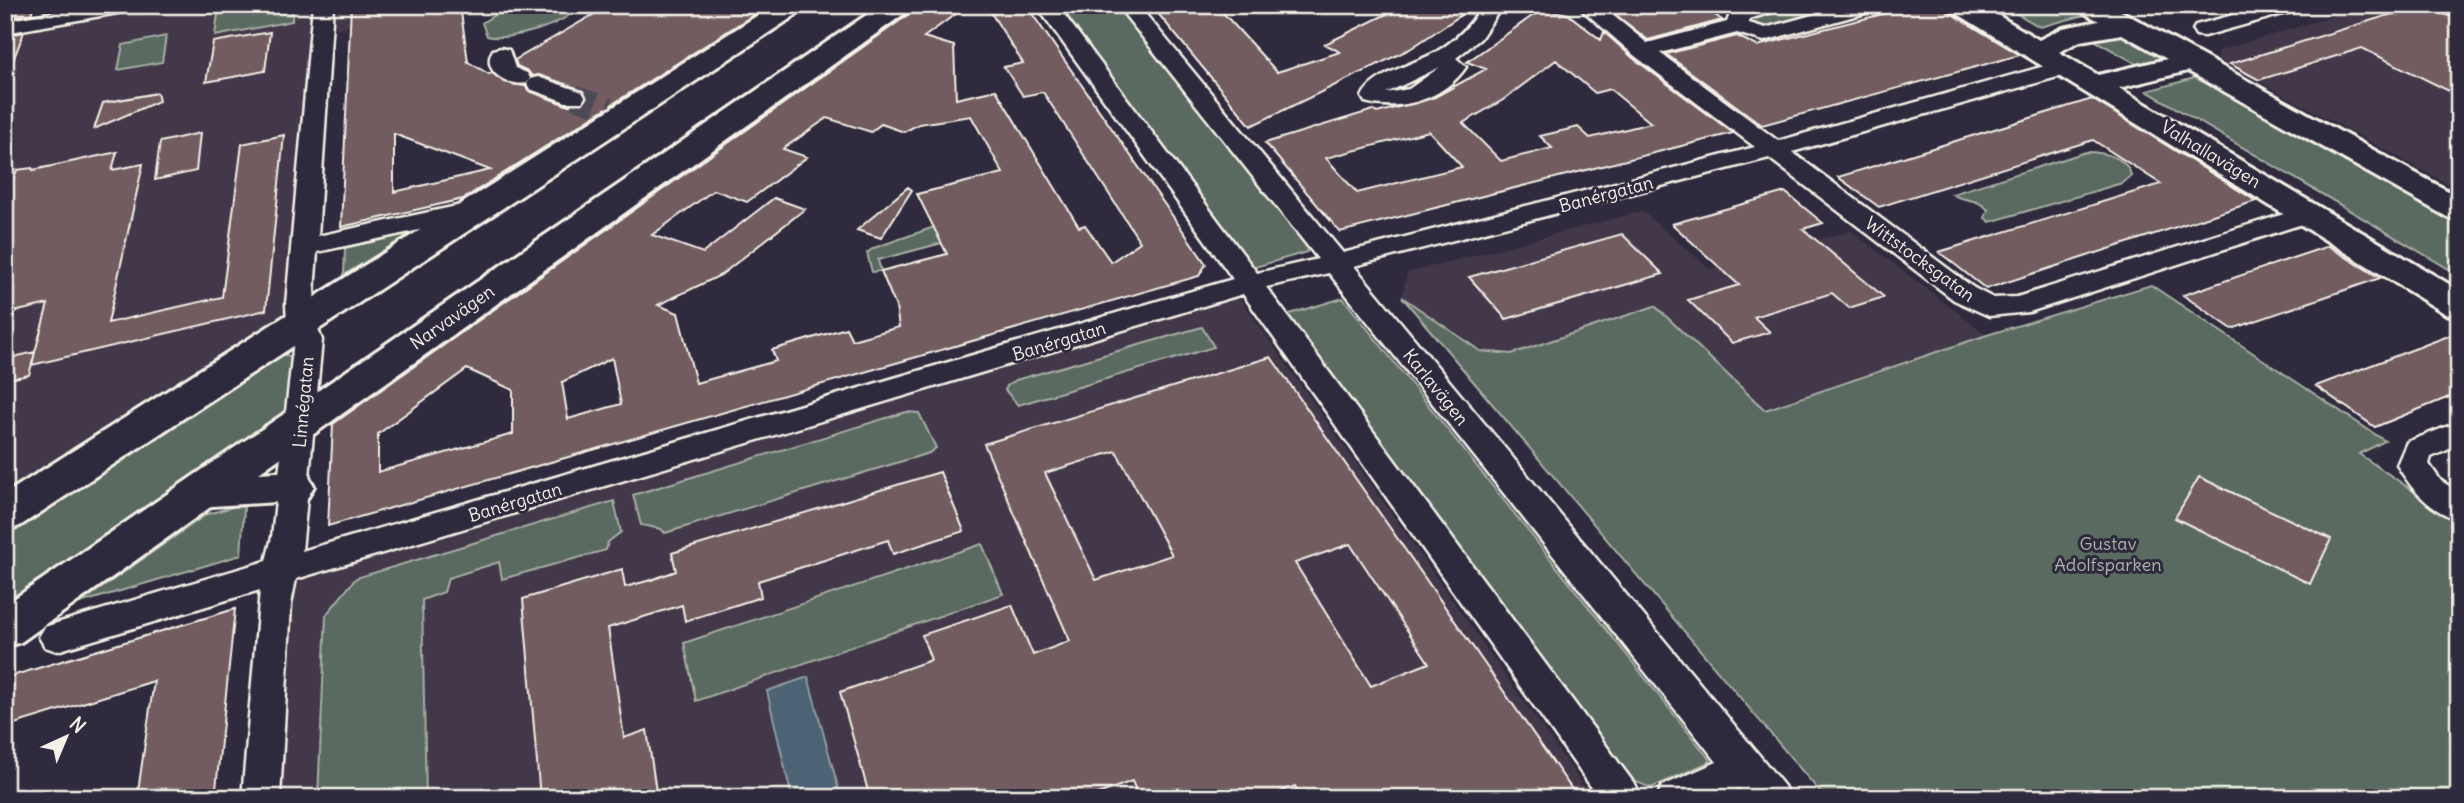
<svg xmlns="http://www.w3.org/2000/svg" width="2464" height="803" font-family="Delius,sans-serif">
<style>
.built{fill:#433948}
.green{fill:#5a6a61;stroke:#a7aea4;stroke-width:2}
.water{fill:#4b6374;stroke:#8f9ca2;stroke-width:2}
.building{fill:#725b60;stroke:#f4f1e8;stroke-width:2;fill-rule:evenodd}
.lines{fill:none;stroke-linecap:round;stroke-linejoin:round}
.street-tunnel{stroke:#4d4857;stroke-width:23;stroke-dasharray:23 11;stroke-linecap:butt}
.street-casing{stroke:#f4f1e8;stroke-width:5}
.secondary-casing{stroke:#f4f1e8;stroke-width:6}
.street{fill:#2f2a3d;fill-rule:evenodd}
.secondary{fill:#2f2a3d;fill-rule:evenodd}
.labels{text-anchor:middle;dominant-baseline:central;stroke-width:6;stroke-linejoin:round;paint-order:stroke}
.street-label{font-size:18px;fill:#f4f1e8;stroke:#2f2a3d}
.park-label{font-size:18px;fill:#afb4ab;stroke:#2f2a3d}
</style>
<rect width="100%" height="100%" fill="#2f2a3d"/>
<filter id="ink" filterUnits="userSpaceOnUse"><feTurbulence type="fractalNoise" baseFrequency=".0143" numOctaves="2"/><feDisplacementMap in="SourceGraphic" scale="14" xChannelSelector="R" yChannelSelector="G"/><feConvolveMatrix kernelMatrix="1 2 1 2 8 2 1 2 1" color-interpolation-filters="sRGB"/></filter>
<g filter="url(#ink)">
<!-- built -->
<path class="built" d="M131,5H458L320,32L305,307L5,501V28Z
M2370,5H2442L2459,13V190L2218,59V51Z
M1642,211L1710,269L1851,231L1987,335L1765,410L1655,306L1511,354L1480,351L1402,297L1407,273Z
M1234,290L1592,798H254L272,571Z"/>
<!-- green -->
<path class="green" d="M260,5H293L292,21L215,36L218,13Z
M534,5L578,7C566,25 507,42 487,36L482,23L496,14Z
M1057,5H1118L1309,246L1307,252L1255,267L1247,264Z
M1782,5H1865L1769,31L1758,29L1744,19Z
M2002,5H2078L2093,13L2040,27Z
M2109,32L2128,34L2165,53L2166,60L2144,68L2089,37Z
M166,36L162,62L118,70L123,45Z
M2205,75L2459,218V275L2147,91Z
M2086,152C2103,152 2128,157 2131,176L2122,183L1990,222L1985,218L1988,210C1977,197 1963,202 1952,194Z
M934,227L942,243L878,260L881,271L872,272L867,253L874,248Z
M403,234L405,237L344,275L345,248Z
M2151,285L2385,441L2359,454L2459,522V798H1825L1402,297L1480,351L1511,354L1655,306L1765,410L1987,335Z
M1343,298L1711,761L1651,788L1619,775L1286,315Z
M1202,327L1214,347L1018,405L1005,390L1007,386L1016,380Z
M275,355H287L294,359L287,415L5,613V526Z
M906,412L919,413L936,448L929,453L665,533L661,529L641,525L633,495Z
M614,501L621,532L608,542L606,550L502,579L499,562L448,578L444,592L422,600L426,798H318L326,615L356,578Z
M237,506L244,508L241,555L80,603L207,514Z
M982,544L1003,594L696,701L684,643Z"/>
<!-- water -->
<path class="water" d="M808,677L841,798H792L767,691Z"/>
<!-- building -->
<path class="building" d="M5,5H34L31,14L5,18Z
M351,5H460L468,62L489,74L492,73L504,82L525,86L529,91L566,105H582L587,96L583,90L539,75L532,76L528,71L517,66L515,60L610,5H769L463,199L341,227ZM394,134L490,170L394,192Z
M922,5H968L924,37L954,46L956,99L996,90L1079,227L1085,225L1111,262L1140,242L1043,92L1023,96L1004,67L1023,63L986,5H1026L1206,264L1199,276L328,526L333,424ZM971,116L1003,173L917,194L947,254L881,271L896,307L899,327L852,340L846,328L772,350L776,361L696,383L678,313L658,305L721,275L805,209L774,198L703,253L652,235L714,190L747,202L807,157L783,149L827,118L871,132L881,124L904,132L919,124ZM612,358L621,404L568,419L562,382ZM467,369L513,390V434L378,472V434Z
M1151,5H1216L1277,72L1340,52L1325,44L1405,5H1476L1410,49L1251,126Z
M1614,5H1701L1722,20L1648,40L1611,11Z
M1918,5H1937L2020,55L1762,125L1666,54L1737,36L1757,46Z
M2421,5L2459,20V96L2362,48L2259,80L2230,64Z
M1542,9L1568,14L1601,40L1604,32L1633,58L1733,133L1340,232L1265,143L1373,110L1377,113L1435,97L1486,69L1467,62ZM1556,60L1595,93L1610,89L1651,123L1590,138L1578,127L1540,136L1552,148L1501,161L1463,123L1503,100ZM1429,131L1462,167L1357,193L1326,158Z
M24,32L7,76L5,75V36Z
M270,32L265,71L206,82L213,42Z
M157,93L159,101L94,129L103,103Z
M2092,99L2256,201L1986,289L1939,252L2161,184L2093,140L1879,207L1838,177Z
M200,133L196,171L155,180L160,142Z
M284,135L266,310L32,365L35,352L29,375L5,380V359L35,352L48,304L5,314V199L17,170L32,168L33,170L117,152L112,170L143,164L108,323L222,297L242,144Z
M908,187L912,190L881,238L857,230Z
M1785,192L1823,223L1803,229L1884,297L1849,308L1832,293L1754,317L1770,332L1732,343L1688,300L1739,285L1672,224Z
M1622,234L1663,274L1506,319L1469,277Z
M2328,246L2380,278L2232,329L2183,295Z
M2459,332V393L2375,427L2316,386Z
M1271,357L1578,798H1301L1295,786L1265,798H1139L1132,781L1088,798H870L840,692L931,660L922,635L1012,605L1033,655L1070,641L984,444ZM1116,451L1172,555L1096,580L1045,473ZM1350,544L1429,663L1371,686L1295,563Z
M940,472L964,531L893,554L888,540L758,581L761,597L685,621L682,605L608,628L624,738L647,730L657,798H540L523,599L622,569L625,587L651,580L676,571L672,553Z
M2199,477L2331,539L2310,584L2175,518Z
M235,609L215,798H137L154,681L5,727V678Z"/>
<g class="lines">
<!-- street-tunnel -->
<path class="street-tunnel" d="M574,97L609,109"/>
<!-- street casing -->
<g class="street-casing">
<path id="street" d="M92,5H139L136,9L129,11L5,33V21Z
M313,5H333L318,236L480,201L489,204L493,209L489,214L480,217L317,252C315,283 310,311 322,340L302,551L1233,279L1036,5H1057L1257,273L1318,259L1117,5H1138L1343,253L1755,147L1635,56L1577,5H1600L1647,43L1727,22L1731,11L1750,5H1785L1782,9L1749,19V23L1765,28L1849,5H1883L1880,9L1764,41L1737,33L1660,53L1778,141L2059,62H2075L2078,67L2075,72L1792,152L1974,288L1993,298L2017,297L2300,209L2309,206L2318,209L2322,214L2318,219L2029,312L1989,316L1954,300L1769,158L1354,266L1759,755L1784,786L1789,798H1746L1739,788L1718,798H1657L1662,786L1717,762L1329,273L1266,287L1636,786L1641,798H1599L1243,294L296,579L291,604L280,798H242L260,590L57,651L45,647L39,637L45,627L57,623L266,561L272,537L294,340L287,323L286,304Z
M1482,5H1503L1480,39L1456,58L1466,67C1444,99 1401,112 1365,102L1362,97C1370,75 1415,64 1436,52C1456,40 1471,26 1482,5ZM1440,67L1409,89L1386,93Z
M2270,5H2304L2301,9L2204,36L2196,35L2193,30L2196,25Z
M501,48L509,50L515,68L527,73L530,78L527,83C509,87 480,71 493,50Z
M538,77L582,92L585,97L582,102H566L530,89L527,84L530,79Z
M2459,422V445L2431,457L2429,464L2441,481L2459,492V520C2430,511 2412,490 2397,465L2407,442Z"/>
</g>
<!-- secondary casing -->
<g class="secondary-casing">
<path id="secondary" d="M774,5H806L802,11L20,526L5,531V494Z
M881,5H912L908,11L259,473L294,471L308,475L314,486L308,497L294,501L212,506L21,642L5,647V605Z
M1949,5H1981L2039,40L2063,28L2099,21L2081,11L2077,5H2110L2459,197V220L2447,217L2188,71L2119,88L2459,290V317L2446,314L1953,11ZM2122,34L2167,59L2098,75L2059,52L2080,41Z"/>
</g>
<!-- street -->
<use href="#street" class="street"/>
<!-- secondary -->
<use href="#secondary" class="secondary"/>
</g>
</g>
<g class="labels">
<!-- street labels -->
<g class="street-label">
<text transform="translate(2211 154) rotate(31)">Valhallavägen</text>
<text transform="translate(1606 194) rotate(-15)">Banérgatan</text>
<text transform="translate(1920 259) rotate(36)">Wittstocksgatan</text>
<text transform="translate(452 317) rotate(-35)">Narvavägen</text>
<text transform="translate(1059 341) rotate(-17)">Banérgatan</text>
<text transform="translate(1436 387) rotate(51)">Karlavägen</text>
<text transform="translate(303 402) rotate(-85)">Linnégatan</text>
<text transform="translate(515 502) rotate(-17)">Banérgatan</text>
</g>
<!-- park labels -->
<g class="park-label">
<text x="2108" y="543">Gustav<tspan x="2108" dy="21">Adolfsparken</tspan></text>
</g>
</g>
<!-- margin -->
<rect width="2464" height="803" fill="none" stroke="#2f2a3d" stroke-width="28"/>
<rect x="14" y="14" width="2436" height="775" fill="none" stroke="#f4f1e8" stroke-width="2.5" filter="url(#ink)"/>
<!-- north arrow -->
<g transform="translate(66 737) rotate(44)" stroke="#2f2a3d" stroke-width="5" paint-order="stroke">
<path d="M0-5L12 26L0 18L-12 26Z" fill="#f4f1e8"/>
<text y="-10" font-size="19" font-weight="bold" text-anchor="middle" fill="#f4f1e8">N</text>
</g>
</svg>
